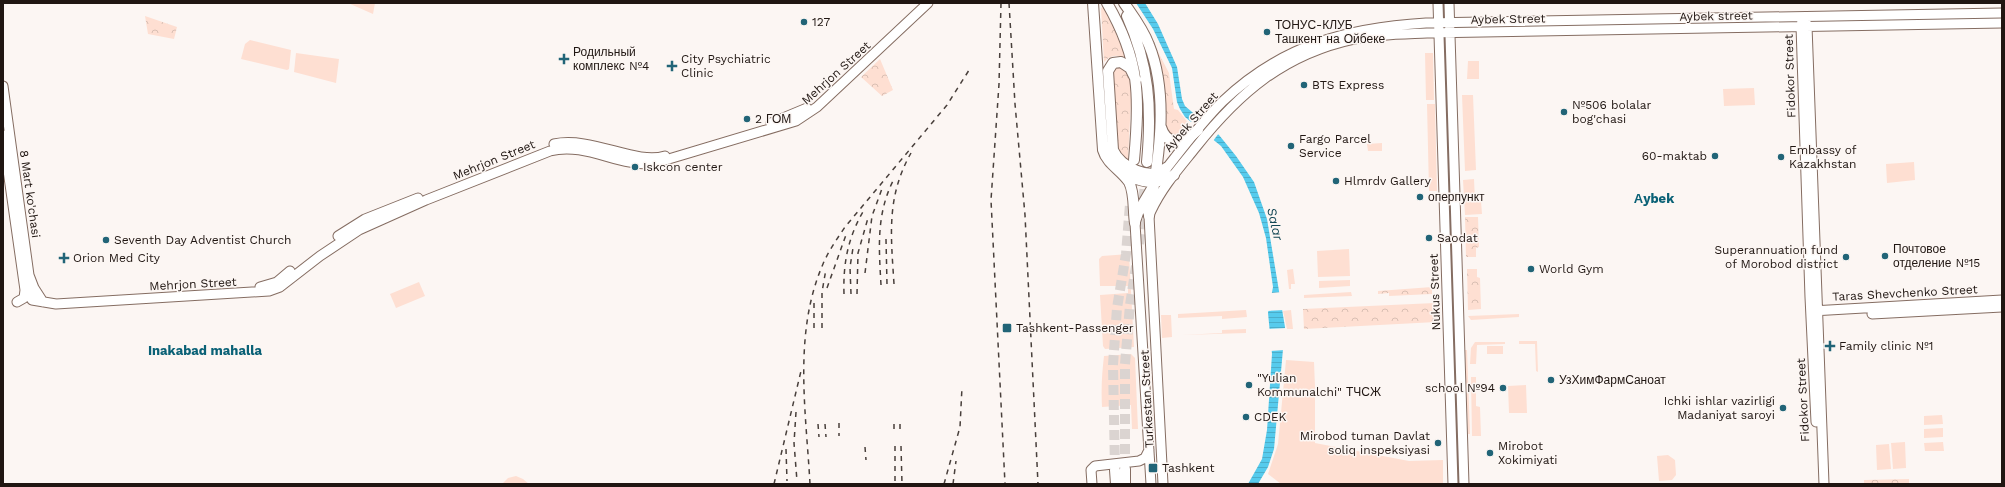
<svg xmlns="http://www.w3.org/2000/svg" width="2005" height="487" font-family="'Work Sans',sans-serif">
<style>
.green{fill:#fedfd2}
.forest{fill:url(#forest-crowns)}
.water{fill:url(#water-rules)}
.pier{fill:#fcf6f3}
.lines{fill:none;stroke-linecap:round;stroke-linejoin:round}
.highway-tunnel{stroke:#dbd4d1;stroke-width:10;stroke-dasharray:10 5;stroke-linecap:butt}
.major-casing{stroke:#856d62;stroke-width:11}
.highway-casing{stroke:#856d62;stroke-width:12}
.major{stroke:#fff;stroke-width:9}
.highway{stroke:#fff;stroke-width:10}
.rail{stroke:#483f3b;stroke-width:1.5;stroke-dasharray:5 5;stroke-linecap:butt}
.poi-dot{fill:#216477;stroke:#fcf6f3;stroke-width:1.5}
.labels{text-anchor:middle;dominant-baseline:central;stroke-width:3;stroke-linejoin:round;paint-order:stroke}
.street-label{font-size:12px;fill:#201612;stroke:#fcf6f3}
.poi-label{font-size:12px;fill:#201612;stroke:#fcf6f3;text-anchor:start}
.neighbourhood-label{font-size:13px;font-weight:bold;fill:#0a6176;stroke:#fcf6f3}
.water-label{font-size:13px;font-style:italic;fill:#134755;stroke:#fcf6f3}
</style>
<defs>
<pattern id="forest-crowns" width="20" height="18" patternUnits="userSpaceOnUse"><rect width="20" height="18" fill="#fedfd2"/><path d="M2 6a3 3 0 1 1 6 0M12 15a3 3 0 1 1 6 0" fill="none" stroke="#d9bfb3"/></pattern>
<pattern id="water-rules" width="6" height="5" patternUnits="userSpaceOnUse"><rect width="6" height="5" fill="#56cbed"/><path d="M0 2.5h6" fill="none" stroke="#4baeca"/></pattern>
</defs>
<rect width="100%" height="100%" fill="#fcf6f3"/>
<!-- green -->
<path class="green" d="M348,3H375L373,14Z
M250,40L291,50L289,69L287,70L241,59L245,44Z
M296,53L339,59L336,83L294,72Z
M1425,53H1433L1434,100H1426Z
M1468,61H1479V79H1467Z
M1754,88L1755,105L1724,106L1723,89Z
M1462,95H1473L1476,170L1465,171Z
M1427,104H1435L1437,191H1429Z
M1382,143V151H1368L1367,144Z
M1914,162L1915,180L1887,183L1886,164Z
M1474,179L1475,201H1481L1482,214L1465,215L1463,180Z
M1349,249L1350,276L1318,277L1317,251Z
M1129,254L1134,347L1105,349L1103,346L1100,295L1128,293V286H1100L1099,259L1102,256Z
M1293,269L1295,284H1291V289H1289L1287,270Z
M1350,280V286L1319,288V281Z
M419,282L425,296L396,308L390,294Z
M1351,292L1352,296L1304,298V295Z
M1246,310L1247,317L1222,319V316L1178,318V314Z
M1291,310L1293,329H1287L1283,311Z
M1519,314V317L1471,320L1468,316Z
M1161,315H1171L1172,337L1162,338Z
M1246,329V333L1182,335L1222,333V330Z
M1519,341H1537L1538,372L1536,371L1535,344H1519Z
M1475,342H1505V344L1477,345L1476,364H1470L1471,348Z
M1487,346H1503V354H1487Z
M1465,350H1467L1470,434H1468Z
M1131,354L1135,358L1138,429H1132L1131,405L1102,407C1101,388 1102,373 1104,356Z
M1286,360L1314,362L1315,387V443L1409,461L1443,460V484H1281L1268,474L1278,444Z
M1471,377H1476V406L1480,407L1481,436H1472Z
M1526,385L1527,413H1509L1508,386Z
M1942,415L1943,424L1924,425V416Z
M1943,428V437L1924,438V429Z
M1905,442L1906,468L1893,469L1891,443Z
M1943,442L1944,451H1925L1924,443Z
M1889,444L1891,469L1877,470L1876,445Z
M1668,455L1675,460L1676,475L1672,480L1659,481L1657,456Z
M516,476L523,479L529,484H502L508,478Z"/>
<!-- forest -->
<path class="forest" d="M1105,7L1127,60C1119,54 1111,54 1104,62L1101,8Z
M145,16L177,27L174,39L148,34Z
M1156,48L1169,73L1174,109L1178,110L1190,125L1180,136H1173L1166,133L1162,74Z
M880,59L893,90L882,96L861,77Z
M1119,65L1126,68L1132,81L1128,159L1124,158L1116,149L1113,72Z
M1465,217H1478L1479,247L1476,248V257H1466Z
M1467,269H1477V277L1480,278L1481,309L1468,310Z
M1432,287V294L1389,296V293L1378,294V291Z
M1435,303L1436,322L1304,329L1303,309Z
M1909,479V484H1864V480Z"/>
<!-- water -->
<path class="water" d="M1136,3H1145L1158,24L1177,67L1182,99L1185,106L1219,135L1236,156L1254,182L1267,219L1285,327L1274,449L1268,467L1258,484H1248L1262,459L1267,430L1272,354L1268,313L1273,287L1266,238L1259,213L1243,177L1221,146L1185,117L1180,109L1177,102L1172,68L1153,29Z"/>
<!-- pier -->
<path class="pier" d="M1197,115L1219,133L1213,141L1190,123Z
M1282,292L1285,310L1267,311L1271,293Z
M1287,328L1285,350L1269,351L1267,329Z"/>
<g class="lines">
<!-- highway-tunnel -->
<path class="highway-tunnel" d="M1139,244L1146,173
M1125,469V364L1130,305L1136,266
M1115,470L1113,365L1117,308L1126,254L1130,204"/>
<!-- major casing -->
<g class="major-casing">
<path id="major" d="M1438,3L1453,484
M1449,3L1464,484
M1802,21L1801,26L1810,297L1816,422
M1806,22L1807,26L1824,484
M3,86L29,275L34,288L43,302
M771,123L807,108
M3,135L25,290L32,300L56,304L269,291L280,287L320,256L359,230L426,200L550,151C585,142 618,166 652,164L796,121L817,107L928,3
M554,144C592,136 635,165 665,156
M1162,174C1181,150 1200,124 1222,102C1282,45 1346,28 1426,23L2002,13
M1147,210L1149,216L1163,484
M1151,211C1162,187 1180,167 1196,147C1239,93 1284,54 1354,39C1378,34 1403,34 1427,33L2002,23
M338,236L365,219L418,198
M260,287L277,282L290,271
M17,302L24,298L25,290
M1812,311L2002,300
M1872,314L2002,307
M1092,484L1091,470L1095,466L1139,461L1145,458L1149,450
M1151,484L1135,223L1141,206L1154,184"/>
</g>
<!-- highway casing -->
<g class="highway-casing">
<path id="highway" d="M1093,3L1103,150C1107,164 1121,170 1129,182C1135,193 1133,212 1135,223
M1107,3C1140,60 1140,96 1134,160
M1124,3C1133,16 1143,29 1149,45C1170,97 1158,163 1149,216
M1127,16C1149,65 1152,108 1147,162
M1136,80L1130,68L1121,62L1113,63L1108,71L1113,150C1120,167 1151,182 1166,168
M1161,127C1167,148 1186,142 1198,130
M1123,172C1140,183 1156,186 1174,175
M1125,469V484
M1115,470L1116,484"/>
</g>
<!-- major -->
<use href="#major" class="major"/>
<!-- highway -->
<use href="#highway" class="highway"/>
<!-- rail -->
<path class="rail" d="M1001,3L999,84L991,200L1005,484
M1009,3L1015,104L1025,215L1038,484
M886,239L887,285
M865,273L872,216L883,186
M894,284C891,236 886,197 911,153
M881,285C879,249 876,215 893,181
M827,288L847,232
M844,294C843,263 848,237 864,210
M851,294L850,267L853,248
M857,294L858,253L868,218
M814,303V328
M822,328V292L826,269
M796,412L794,443L797,481
M839,423V436
M818,424L819,437
M825,424L826,437
M894,424V434
M900,424V434
M895,446V484
M901,446L902,484
M865,447L866,460
M786,449L787,481
M774,484L801,371
M810,484C806,411 793,333 823,264C829,250 837,239 845,227L947,105L971,67
M944,484L960,427L962,387
M953,484L956,461"/>
</g>
<!-- markers -->
<g class="poi-dot">
<circle cx="804" cy="22" r="4"/>
<circle cx="1267" cy="32" r="4"/>
<path d="M562 53h4v4h4v4h-4v4h-4v-4h-4v-4h4z"/>
<path d="M670 60h4v4h4v4h-4v4h-4v-4h-4v-4h4z"/>
<circle cx="1304" cy="85" r="4"/>
<circle cx="1564" cy="112" r="4"/>
<circle cx="747" cy="119" r="4"/>
<circle cx="1291" cy="146" r="4"/>
<circle cx="1715" cy="156" r="4"/>
<circle cx="1781" cy="157" r="4"/>
<circle cx="635" cy="167" r="4"/>
<circle cx="1336" cy="181" r="4"/>
<circle cx="1420" cy="197" r="4"/>
<circle cx="1429" cy="238" r="4"/>
<circle cx="106" cy="240" r="4"/>
<circle cx="1885" cy="256" r="4"/>
<circle cx="1846" cy="257" r="4"/>
<path d="M62 252h4v4h4v4h-4v4h-4v-4h-4v-4h4z"/>
<circle cx="1531" cy="269" r="4"/>
<rect x="1002" y="323" width="10" height="10" rx="2"/>
<path d="M1828 340h4v4h4v4h-4v4h-4v-4h-4v-4h4z"/>
<circle cx="1551" cy="380" r="4"/>
<circle cx="1249" cy="385" r="4"/>
<circle cx="1503" cy="388" r="4"/>
<circle cx="1783" cy="408" r="4"/>
<circle cx="1246" cy="417" r="4"/>
<circle cx="1438" cy="443" r="4"/>
<circle cx="1490" cy="453" r="4"/>
<rect x="1148" y="463" width="10" height="10" rx="2"/>
</g>
<g class="labels">
<!-- street labels -->
<g class="street-label">
<text transform="translate(1716 16) rotate(-1)">Aybek street</text>
<text transform="translate(1508 19) rotate(-1)">Aybek Street</text>
<text transform="translate(836 73) rotate(-42)">Mehrjon Street</text>
<text transform="translate(1790 76) rotate(-92)">Fidokor Street</text>
<text transform="translate(1191 122) rotate(-49)">Aybek Street</text>
<text transform="translate(494 160) rotate(-22)">Mehrjon Street</text>
<text transform="translate(30 194) rotate(82)">8 Mart ko'chasi</text>
<text transform="translate(193 284) rotate(-3)">Mehrjon Street</text>
<text transform="translate(1435 292) rotate(-92)">Nukus Street</text>
<text transform="translate(1905 293) rotate(-3)">Taras Shevchenko Street</text>
<text transform="translate(1147 399) rotate(-93)">Turkestan Street</text>
<text transform="translate(1803 400) rotate(-93)">Fidokor Street</text>
</g>
<!-- poi labels -->
<g class="poi-label">
<text x="812" y="22">127</text>
<text x="1275" y="25">ТОНУС-КЛУБ<tspan x="1275" dy="14">Ташкент на Ойбеке</tspan></text>
<text x="573" y="52">Родильный<tspan x="573" dy="14">комплекс №4</tspan></text>
<text x="681" y="59">City Psychiatric<tspan x="681" dy="14">Clinic</tspan></text>
<text x="1312" y="85">BTS Express</text>
<text x="1572" y="105">№506 bolalar<tspan x="1572" dy="14">bog'chasi</tspan></text>
<text x="755" y="119">2 ГОМ</text>
<text x="1299" y="139">Fargo Parcel<tspan x="1299" dy="14">Service</tspan></text>
<text x="1789" y="150">Embassy of<tspan x="1789" dy="14">Kazakhstan</tspan></text>
<text x="1707" y="156" text-anchor="end">60-maktab</text>
<text x="643" y="167">Iskcon center</text>
<text x="1344" y="181">Hlmrdv Gallery</text>
<text x="1428" y="197">оперпункт</text>
<text x="1437" y="238">Saodat</text>
<text x="114" y="240">Seventh Day Adventist Church</text>
<text x="1893" y="249">Почтовое<tspan x="1893" dy="14">отделение №15</tspan></text>
<text x="1838" y="250" text-anchor="end">Superannuation fund<tspan x="1838" dy="14">of Morobod district</tspan></text>
<text x="73" y="258">Orion Med City</text>
<text x="1539" y="269">World Gym</text>
<text x="1016" y="328">Tashkent-Passenger</text>
<text x="1839" y="346">Family clinic №1</text>
<text x="1257" y="378">"Yulian<tspan x="1257" dy="14">Kommunalchi" ТЧСЖ</tspan></text>
<text x="1559" y="380">УзХимФармСаноат</text>
<text x="1495" y="388" text-anchor="end">school №94</text>
<text x="1775" y="401" text-anchor="end">Ichki ishlar vazirligi<tspan x="1775" dy="14">Madaniyat saroyi</tspan></text>
<text x="1254" y="417">CDEK</text>
<text x="1430" y="436" text-anchor="end">Mirobod tuman Davlat<tspan x="1430" dy="14">soliq inspeksiyasi</tspan></text>
<text x="1498" y="446">Mirobot<tspan x="1498" dy="14">Xokimiyati</tspan></text>
<text x="1162" y="468">Tashkent</text>
</g>
<!-- neighbourhood labels -->
<g class="neighbourhood-label">
<text x="1654" y="198">Аybek</text>
<text x="205" y="350">Inakabad mahalla</text>
</g>
<!-- water labels -->
<g class="water-label">
<text transform="translate(1275 224) rotate(77)">Salar</text>
</g>
</g>
<!-- border -->
<rect width="2005" height="487" fill="none" stroke="#201612" stroke-width="8"/>
</svg>
